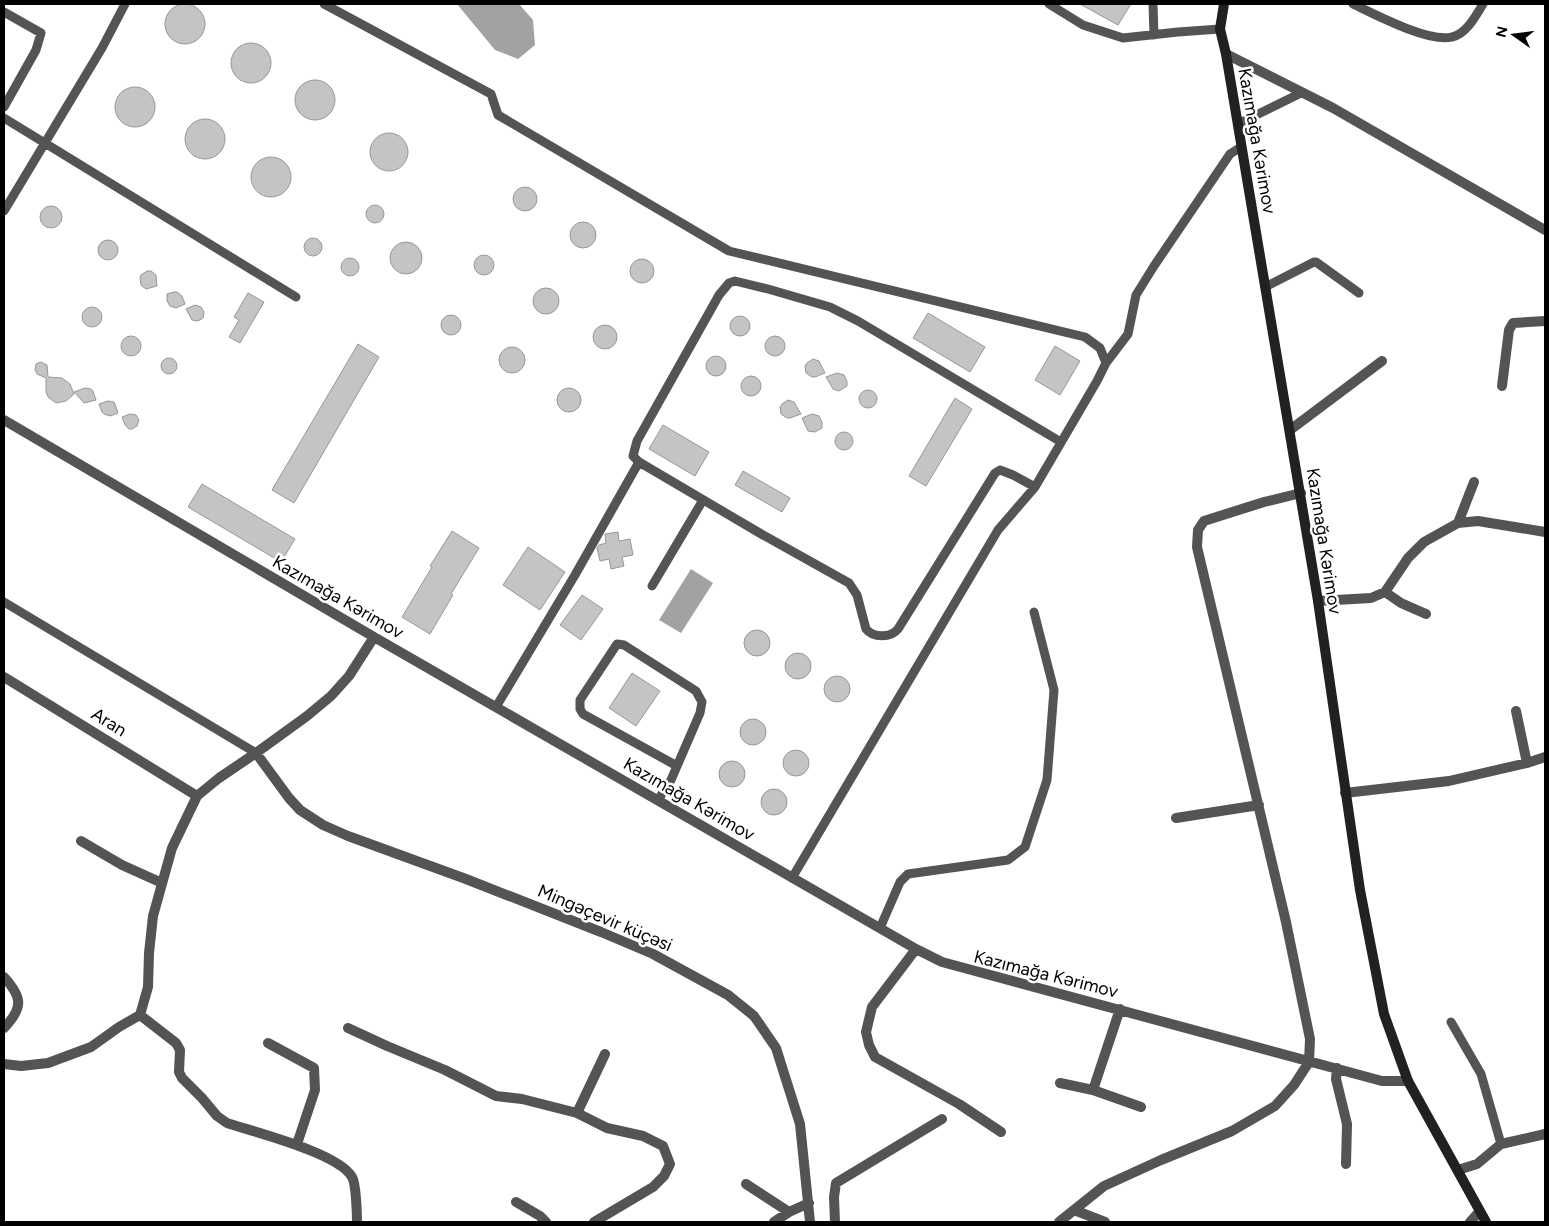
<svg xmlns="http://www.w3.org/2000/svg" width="1549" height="1226" font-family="Figtree,sans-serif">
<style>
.water{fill:#a2a2a2}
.building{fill:#c4c4c4;stroke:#989898}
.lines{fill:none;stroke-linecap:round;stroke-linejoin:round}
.lane{stroke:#545454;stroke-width:9}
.street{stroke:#545454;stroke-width:10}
.secondary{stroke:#212121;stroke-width:10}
.labels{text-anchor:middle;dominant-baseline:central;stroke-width:5;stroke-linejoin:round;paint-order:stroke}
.street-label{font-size:18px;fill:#000;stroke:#fff}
</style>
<rect width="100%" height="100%" fill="#fff"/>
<!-- water -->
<path class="water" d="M457,4H519L533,20L535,45L518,59L495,50Z
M691,569L713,583L681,633L659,620Z"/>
<!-- building -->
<path class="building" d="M165 24a20 20 0 1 1 40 0a20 20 0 1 1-40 0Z
M1080,4H1131L1118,25Z
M231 63a20 20 0 1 1 40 0a20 20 0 1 1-40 0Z
M295 100a20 20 0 1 1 40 0a20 20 0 1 1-40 0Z
M115 107a20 20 0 1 1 40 0a20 20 0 1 1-40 0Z
M185 139a20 20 0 1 1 40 0a20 20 0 1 1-40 0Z
M370 152a19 19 0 1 1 38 0a19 19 0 1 1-38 0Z
M251 177a20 20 0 1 1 40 0a20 20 0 1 1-40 0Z
M513 199a12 12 0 1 1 24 0a12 12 0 1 1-24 0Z
M366 214a9 9 0 1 1 18 0a9 9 0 1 1-18 0Z
M40 217a11 11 0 1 1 22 0a11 11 0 1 1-22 0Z
M570 235a13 13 0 1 1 26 0a13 13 0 1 1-26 0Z
M304 247a9 9 0 1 1 18 0a9 9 0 1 1-18 0Z
M98 250a10 10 0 1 1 20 0a10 10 0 1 1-20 0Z
M390 258a16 16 0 1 1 32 0a16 16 0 1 1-32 0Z
M474 265a10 10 0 1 1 20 0a10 10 0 1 1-20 0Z
M341 267a9 9 0 1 1 18 0a9 9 0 1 1-18 0Z
M630 271a12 12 0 1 1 24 0a12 12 0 1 1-24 0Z
M147,271H151L156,275L157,286L146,289L141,285L140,278L141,275Z
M533 301a13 13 0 1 1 26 0a13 13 0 1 1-26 0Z
M174,292H177L182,296L185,304L176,308L170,306L167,301V294Z
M248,293L264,302L240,343L229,337L239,320L234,317Z
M195,305L201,307L204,312L203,318L198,321L192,320L186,309Z
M82 317a10 10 0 1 1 20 0a10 10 0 1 1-20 0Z
M928,313L985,347L970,372L913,338Z
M441 325a10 10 0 1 1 20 0a10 10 0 1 1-20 0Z
M730 326a10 10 0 1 1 20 0a10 10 0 1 1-20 0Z
M593 337a12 12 0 1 1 24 0a12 12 0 1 1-24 0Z
M765 346a10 10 0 1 1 20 0a10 10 0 1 1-20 0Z
M121 346a10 10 0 1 1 20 0a10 10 0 1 1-20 0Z
M358,344L379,357L294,503L272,490Z
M1055,346L1080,361L1060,395L1035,380Z
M499 360a13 13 0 1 1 26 0a13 13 0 1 1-26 0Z
M706 366a10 10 0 1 1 20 0a10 10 0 1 1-20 0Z
M161 366a8 8 0 1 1 16 0a8 8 0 1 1-16 0Z
M813,359L819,361L825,373L815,377H812L806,373L805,366L807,363Z
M41,362L47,365L48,377L62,378L70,384L74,394L66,401L56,403L48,397L46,392V378L37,374L35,370L36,364Z
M837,373L844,375L847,381V386L839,391L833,389L826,377Z
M741 386a10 10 0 1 1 20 0a10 10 0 1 1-20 0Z
M557 400a12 12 0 1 1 24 0a12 12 0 1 1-24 0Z
M85,388L91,389L93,391L96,400L84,403L74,392Z
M859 399a9 9 0 1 1 18 0a9 9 0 1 1-18 0Z
M955,398L972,409L926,486L909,476Z
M788,400L794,402L801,414L790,418H787L781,414L780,407L782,404Z
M108,401L114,402L115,404L118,413L110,416L104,414L102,412L99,404Z
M130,414L136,415L139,420L137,426L132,429H129L125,425L122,417Z
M812,414L819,416L822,422V428L815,432L808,431L802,418Z
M663,425L709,452L695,476L649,449Z
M835 441a9 9 0 1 1 18 0a9 9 0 1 1-18 0Z
M743,471L790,498L782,512L735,485Z
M202,484L295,539L281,562L188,507Z
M452,531L479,548L451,594L453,595L430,634L402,617L432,567L430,566Z
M618,532L619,541L630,539L633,555L622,557L624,566L611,569L609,559L600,561L597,548L599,545L606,543L605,534Z
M528,547L565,572L540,610L503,585Z
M582,595L603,609L581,640L560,625Z
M744 643a13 13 0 1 1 26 0a13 13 0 1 1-26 0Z
M785 666a13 13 0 1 1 26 0a13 13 0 1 1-26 0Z
M632,673L660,691L636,726L609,708Z
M824 689a13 13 0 1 1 26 0a13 13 0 1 1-26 0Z
M740 732a13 13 0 1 1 26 0a13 13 0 1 1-26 0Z
M783 763a13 13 0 1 1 26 0a13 13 0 1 1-26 0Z
M719 774a13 13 0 1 1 26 0a13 13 0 1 1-26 0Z
M761 802a13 13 0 1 1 26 0a13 13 0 1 1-26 0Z"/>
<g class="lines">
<!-- lane -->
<path class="lane" d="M324,4L491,94L498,115L729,251L1085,337L1100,348L1106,363L1097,381L1035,487L998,530L792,878
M1049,4L1083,25L1123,38L1178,32L1220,29
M1153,4L1154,35
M1353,4C1374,14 1429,43 1452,37C1466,34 1476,16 1483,4
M4,12L41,33L36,50L4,107
M4,118L296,297
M1238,124L1301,93
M4,211L102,48L125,4
M1265,287L1314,262H1316L1359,293
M1106,363L1128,334L1136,295L1154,266L1230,154L1241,147
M1035,487L1013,475L1000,470L995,473L898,629C891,638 873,638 866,629L857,595L849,583L763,535L639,462L633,456L637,441L719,295L729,283L735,281L768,289L830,307L858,321L1061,442
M652,586L703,500
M4,602L256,753
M496,707L575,575L639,462
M658,800L671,780L700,713L702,702L696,691L624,645L617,644L580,700V709L583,714L677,766
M880,928L900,882L908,874L1008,860L1025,847L1047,780L1054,690L1034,612
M1451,1022L1481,1074L1501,1144"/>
<!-- street -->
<path class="street" d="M1226,54L1333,108L1545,230
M1502,386L1509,330L1513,323L1545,321
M4,420L374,637L916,949L942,962L1382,1081H1408
M1290,430L1382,361
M1458,523L1474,482
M1385,592L1401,603L1426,614
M1318,601L1371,598L1385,592L1408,558L1424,542L1458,523L1478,521L1545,532
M4,677L197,796
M1516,711L1527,763
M256,753L289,798L300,810L323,825L348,836L466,879L601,932L653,954L728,995L754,1016L776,1048L800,1124L810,1222
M1345,793L1449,781L1527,763L1545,757
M1176,818L1259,805
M81,841L122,865L162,883
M916,949L872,1007L866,1032L869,1045L875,1057L959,1104L1001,1132
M4,977C22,997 24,1007 4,1028
M140,1015L176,1043L180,1050L179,1072L182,1078L202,1098L217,1116L227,1123C254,1132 339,1153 352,1177C356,1183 357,1214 357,1222
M348,1028L387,1046L445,1070L496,1096L522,1099L577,1113L607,1128L643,1136L663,1146L670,1164L664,1176L653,1187L594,1222
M268,1043L314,1068L315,1090L297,1144
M4,1064L21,1066L48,1063L91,1047L119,1027L140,1015L148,987L149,953L153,916L172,848L197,796L219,778L256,753L307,716L331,696L349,676L374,637
M1337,1068L1336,1079L1347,1124L1346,1164
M1060,1083L1093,1090L1141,1107
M1093,1090L1120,1009
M577,1113L605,1054
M1458,1170L1477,1164L1501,1144L1545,1134
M746,1184L789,1212
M516,1202L540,1216L546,1222
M1074,1210L1105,1222
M774,1222L789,1212L809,1203
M835,1222L834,1197L836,1183L942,1119
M1059,1222L1104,1186L1161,1160L1232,1131L1275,1106L1294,1085L1309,1062L1310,1039L1286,922L1197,547L1198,530L1204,521L1264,502L1301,493
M1470,1222L1479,1212"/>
<!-- secondary -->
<path class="secondary" d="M1224,4L1220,29L1226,54L1318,601L1360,890L1384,1014L1408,1081L1486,1222"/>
</g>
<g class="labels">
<!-- street labels -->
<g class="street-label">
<text transform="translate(1257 141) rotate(80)">Kazımağa Kərimov</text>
<text transform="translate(1324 541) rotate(81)">Kazımağa Kərimov</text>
<text transform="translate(338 597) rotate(30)">Kazımağa Kərimov</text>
<text transform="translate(109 722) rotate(32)">Aran</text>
<text transform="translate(689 799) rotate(30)">Kazımağa Kərimov</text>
<text transform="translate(605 918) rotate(23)">Mingəçevir küçəsi</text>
<text transform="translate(1046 974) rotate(14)">Kazımağa Kərimov</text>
</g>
</g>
<!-- border -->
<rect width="1549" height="1226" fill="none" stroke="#000000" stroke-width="10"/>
<!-- north arrow -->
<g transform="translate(1514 35) rotate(284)" stroke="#ffffff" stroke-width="4" paint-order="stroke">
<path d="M0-4L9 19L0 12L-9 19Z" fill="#000000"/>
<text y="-8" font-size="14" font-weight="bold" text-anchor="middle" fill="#000000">N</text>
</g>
</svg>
